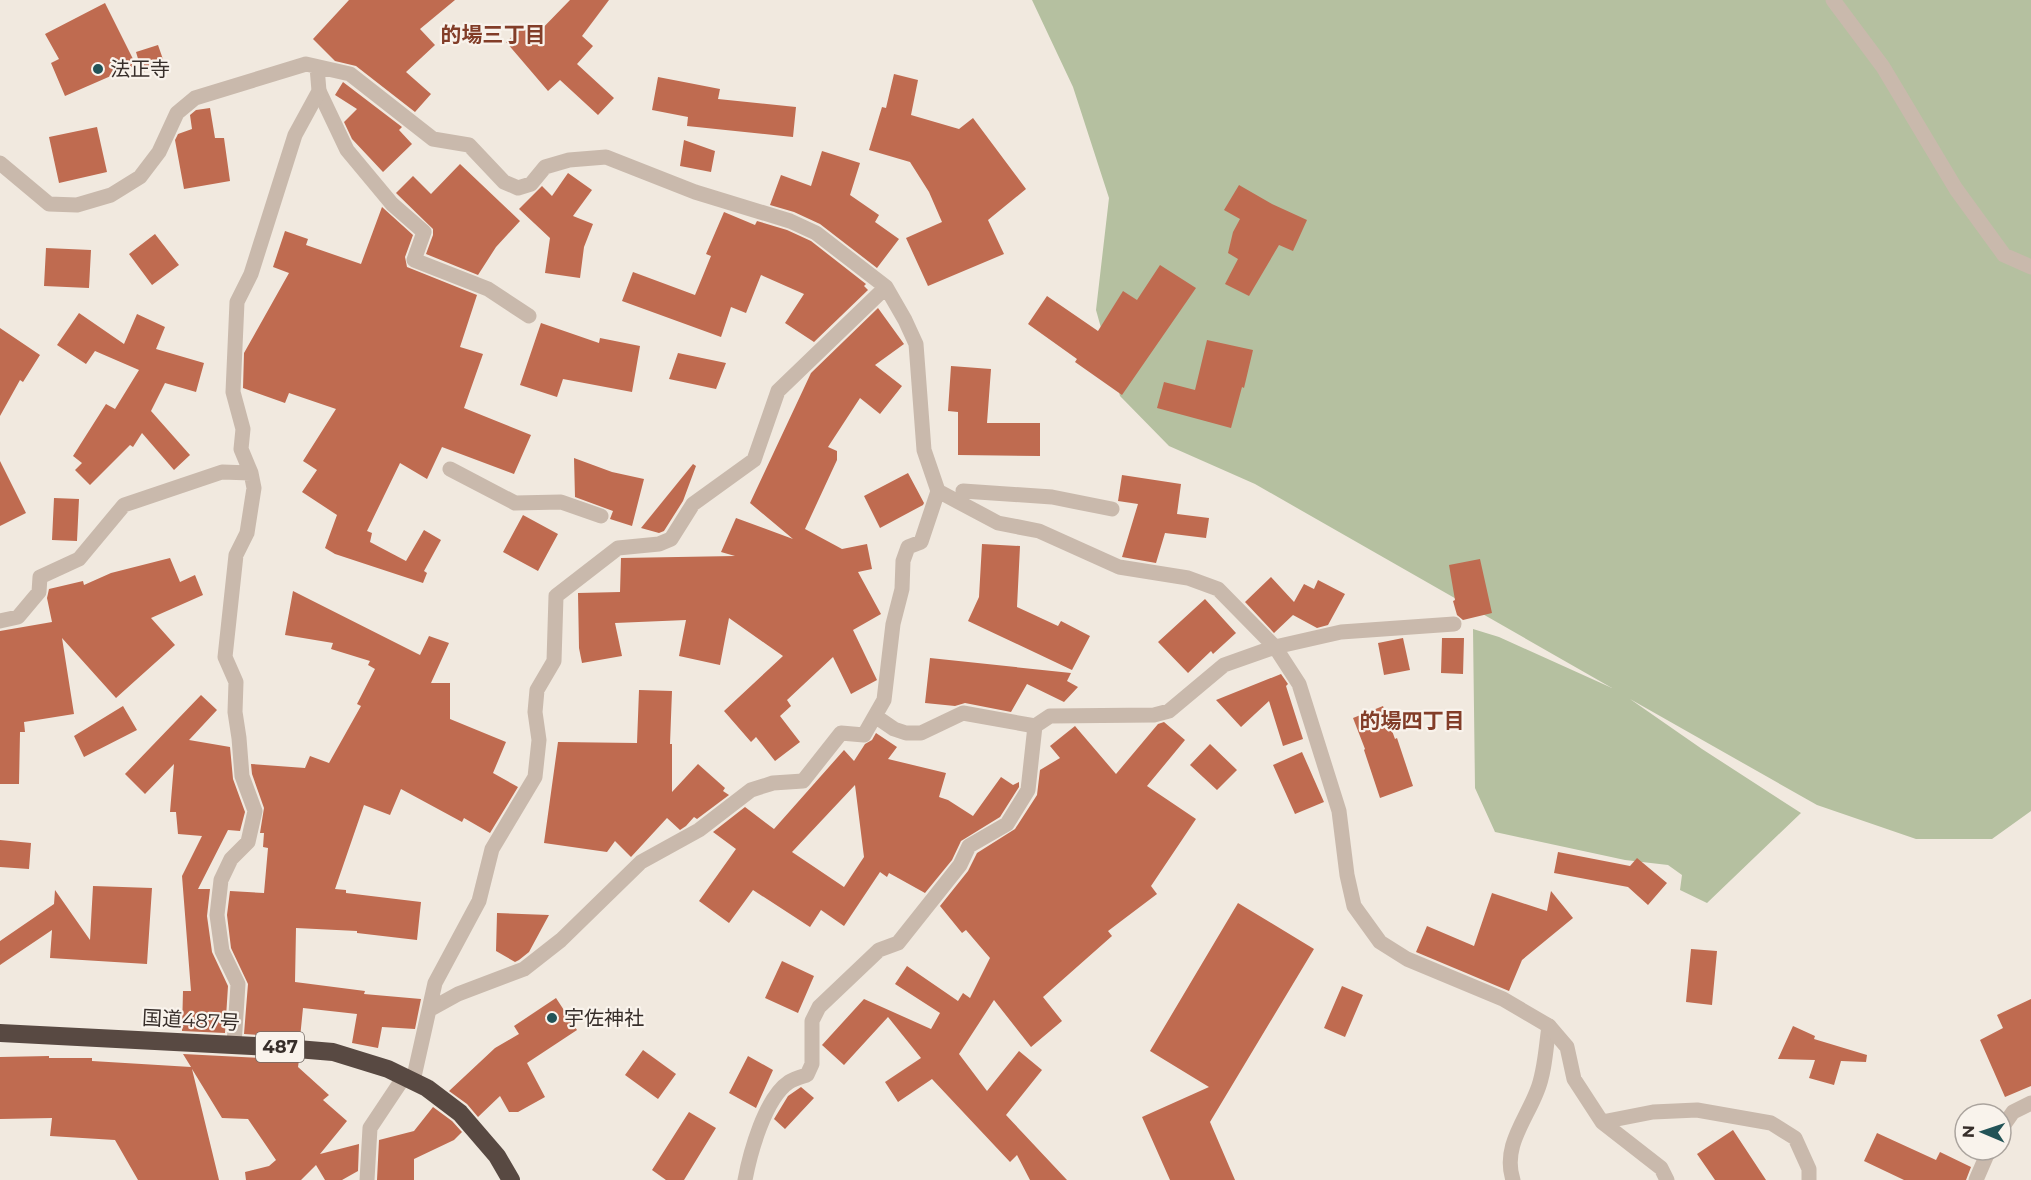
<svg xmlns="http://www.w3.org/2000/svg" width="2031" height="1180" font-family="Montserrat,'Noto Sans JP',sans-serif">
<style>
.green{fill:#b5c0a0}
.building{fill:#bf6b50;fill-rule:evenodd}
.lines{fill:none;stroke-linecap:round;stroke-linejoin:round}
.lane{stroke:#c9b9ac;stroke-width:15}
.street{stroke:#c9b9ac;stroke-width:15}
.highway{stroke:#584942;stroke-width:18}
.poi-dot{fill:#225357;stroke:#f9f3ec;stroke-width:2}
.labels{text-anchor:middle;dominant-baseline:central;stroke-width:4.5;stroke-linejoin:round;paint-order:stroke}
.shield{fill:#f9f3ec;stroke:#716964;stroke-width:1.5}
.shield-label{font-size:18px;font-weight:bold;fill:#372e2a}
.poi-label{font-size:20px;fill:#372e2a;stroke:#f9f3ec;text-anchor:start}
.street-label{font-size:20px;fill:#372e2a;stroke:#f9f3ec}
.neighbourhood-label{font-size:21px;font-weight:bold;fill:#823d28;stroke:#f9f3ec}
</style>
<rect width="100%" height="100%" fill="#f1e9df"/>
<!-- green -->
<path class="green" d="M1032,0H2031V811L1992,839H1916L1817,805L1630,699L1702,749L1801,813L1707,903L1680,890L1682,875L1668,865L1625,860L1495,832L1475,788L1473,629L1499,637L1612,688L1255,484L1169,446L1120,396L1096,310L1109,198L1073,87Z"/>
<!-- building -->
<path class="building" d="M349,0H455L420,29L435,45L406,72L431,94L415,112L356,66L335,61L313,39Z
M570,0H609L582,36L593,46L577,64L614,98L598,115L560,80L548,91L506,42L523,27L533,38Z
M105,3L136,65L65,96L51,63L59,59L45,34Z
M158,45L165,65L142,72L136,52Z
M894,74L918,80L911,115L959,129L973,118L1026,189L988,220L1004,254L928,286L906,238L942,222L929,192L910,162L869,150L882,107L886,108Z
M658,77L720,89L718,99L796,107L793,137L687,126L688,117L652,110Z
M343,82L402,127L399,130L412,144L383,172L352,139L344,122L357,109L335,95Z
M210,108L215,138H224L230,181L184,189L175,140L178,134L192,129L190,115L196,110Z
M97,127L107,172L59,183L49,137Z
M684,140L715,151L711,172L680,166Z
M822,151L860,163L850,195L879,215L875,222L899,239L877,268L820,224L794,212L770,205L781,175L811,186Z
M460,164L520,221L496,247L478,275L426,254L433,235V229L396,193L413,176L431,194Z
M568,173L592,190L573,216L593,224L584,247L580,278L545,273L550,238L519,209L542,186L552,196Z
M1239,185L1272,204L1307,220L1293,251L1279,245L1249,296L1225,284L1238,259L1228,253L1233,232L1240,219L1224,210Z
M382,207L413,235L405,257L407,267L477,295L460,347L483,354L464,408L531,435L514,474L442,447L427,479L400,463L367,531L372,533L370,542L406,561L424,530L441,540L424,571L427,573L423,583L335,554L325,548L337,515L302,492L317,470L303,461L336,409L289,393L285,403L243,388L244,353L289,273L273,267L285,231L308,239L306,245L361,264Z
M724,212L755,225L757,221L787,230L811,241L866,284L864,286L868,290L814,342L785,323L804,294L761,275L746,313L731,307L721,337L622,301L633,272L695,295L711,256L706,254Z
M155,234L179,265L152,285L129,254Z
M46,248L91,250L89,288L44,286Z
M1160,265L1196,288L1122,395L1075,362L1077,359L1028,324L1047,296L1098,331L1123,291L1137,300Z
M878,308L904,344L875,365L902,386L880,414L860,398L828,447L837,451V460L805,529L842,549L867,544L872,569L858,572L881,614L853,630L877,680L851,694L833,657L787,700L791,706L780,716L800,742L775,761L756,737L751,742L724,711L783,656L729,618L720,665L679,656L686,620L615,623L622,656L582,663L579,648L578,593L620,592L621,558L735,556L721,552L736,518L793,539L750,503L811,373Z
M79,313L124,344L137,314L165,327L156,349L204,363L196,392L165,383L151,411L190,455L174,470L142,433L133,447L130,445L90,485L75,470L82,463L73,456L106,404L115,409L139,370L95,351L86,364L57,345Z
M541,323L599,343L600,338L640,346L632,392L563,379L557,397L520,385Z
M0,328L40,355L23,382L20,380L0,416Z
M1207,340L1253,350L1244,388L1242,387L1231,428L1157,408L1164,382L1195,390Z
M678,353L726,363L716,389L669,379Z
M951,366L991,369L987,423H1040V456L958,455V412L948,411Z
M574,458L612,472L644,479L632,526L610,519L613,511L575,497Z
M0,461L26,513L0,526Z
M693,464L696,466L683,501L664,531L659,533L641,528Z
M908,473L924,503L923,505L880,528L864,496Z
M1122,475L1181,484L1177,514L1209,518L1206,538L1165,533L1156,563L1122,557L1138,504L1118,501Z
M54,498L79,499L77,541L52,540Z
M523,515L558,534L538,571L503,552Z
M982,544L1020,546L1017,607L1058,626L1061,621L1090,636L1072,670L968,621L979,597Z
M170,558L180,582L195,575L203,595L151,618L175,645L116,698L62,638L74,714L24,722L25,732H20L19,784H0V631L52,622L47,598L49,589L83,581L84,585L111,573Z
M1480,559L1492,613L1463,620L1457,615L1453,601L1455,600L1449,565Z
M1271,577L1294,602L1304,584L1314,589L1318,580L1345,594L1328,625L1317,628L1293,615L1274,633L1245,602Z
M293,591L420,655L429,636L449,643L431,683H450V719L506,742L493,773L518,787L490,833L464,818L462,822L401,789L390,815L364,805L335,889L346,890V893L421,902L417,940L357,933V931L296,928L295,982L365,991L364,994L421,999L415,1029L382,1027L378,1048L352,1043L357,1014L303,1008L300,1038L244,1034L248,984L231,948L227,915L230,891L264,893L268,848L263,847L264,833H260L264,808L252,774L251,764L305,768L310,756L329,763L361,706L357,704L375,669L368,665L370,661L331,649L333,643L285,635Z
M1205,599L1236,633L1213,654L1211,651L1188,673L1158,642Z
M1403,638L1410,670L1384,675L1378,643Z
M1442,638H1464L1463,674L1441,673Z
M930,658L1071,673L1067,681L1078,687L1064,702L1027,684L1011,712L965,703L955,706L925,703Z
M1281,674L1288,684L1286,686L1303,739L1283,746L1269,701L1241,727L1216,700Z
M639,690L672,691L670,744H672V792L698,764L725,788L723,791L729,795L697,819L694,817L686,826L680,830L667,818L631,857L615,841L607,852L544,843L558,742L637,743Z
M201,695L217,710L189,740L230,747L233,779L245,812L240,831L228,830L198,889H210L207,916L212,952L228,986L225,1033L182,1031L183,991H191L182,876L202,836L178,834L176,812H170L174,764L145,794L125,774Z
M123,706L137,730L84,757L74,736Z
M1383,706L1395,739L1397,738L1413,786L1380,798L1364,750L1365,749L1353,718Z
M1164,722L1185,740L1147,786L1196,819L1151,886L1157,894L1108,931L1112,936L1043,997L1062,1021L1031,1047L994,1000L959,1054L987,1091L1019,1051L1042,1070L1006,1115L1067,1180H1030L1017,1155L1010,1162L932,1079L898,1102L885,1082L921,1058L888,1017L844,1065L822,1045L864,999L931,1029L940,1013L895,984L907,966L958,1001L963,993L970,998L990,958L966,930L962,933L940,906L968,871L977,853L1015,829L1037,795L1040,770L1060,758L1050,746L1075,726L1116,774L1158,724Z
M876,733L897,747L888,759L946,773L939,797L948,800L973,816L1001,777L1013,785L1019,782V787L1000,817L961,841L952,860L925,893L889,873L887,877L880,872L844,926L821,910L810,927L753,890L729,923L699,901L736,849L713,832L745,807L774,829L844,750L854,761L865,744L872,740ZM855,785L864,857L844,887L792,852Z
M1210,744L1237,770L1217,790L1190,765Z
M1302,752L1324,802L1295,814L1273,765Z
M0,840L31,843L29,869L0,867Z
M1558,852L1630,866L1637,858L1667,883L1648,905L1628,887L1554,873Z
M93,886L152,888L147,964L50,958L52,930L0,965V941L54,904L55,890L90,940Z
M1551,891L1573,918L1522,960L1509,991L1416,952L1427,926L1474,946L1492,893L1547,911Z
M1238,903L1314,949L1210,1122L1235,1180H1170L1142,1117L1209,1087L1150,1051Z
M497,913L549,915L529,952L519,960L515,962L496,951Z
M1691,949L1717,951L1712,1005L1686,1002Z
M782,961L814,976L798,1013L765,998Z
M1342,986L1363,995L1345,1037L1324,1028Z
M556,998L577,1030L527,1063L545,1097L518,1112H509L500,1096L478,1117L467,1104L449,1091L495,1048L519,1034L514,1026Z
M2031,999V1086L2005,1097L1980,1040L2003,1028L1997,1015Z
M1793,1026L1815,1036L1814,1039L1867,1055L1866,1062L1841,1061L1834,1085L1809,1078L1815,1060L1778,1059Z
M643,1050L676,1074L658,1099L625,1075Z
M183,1054L299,1060L298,1067L329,1095L323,1100L347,1121L320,1154L359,1144L358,1171L342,1180H325L316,1165L301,1180H246L245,1172L269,1166L276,1160L248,1119L222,1118L192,1069L219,1180H138L115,1140L50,1136L52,1118L0,1119V1057L49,1056V1058H92V1061L191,1067Z
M748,1056L773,1070L756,1108L729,1093Z
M801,1087L814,1098L785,1129L774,1119L788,1096Z
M433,1107L452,1121L462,1132L454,1140L414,1159V1180H377L379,1140L414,1131Z
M689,1112L716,1128L684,1180H666L652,1170Z
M1733,1130L1766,1180H1715L1697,1154Z
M1877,1133L1936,1160L1940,1152L1971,1167L1966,1180H1904L1864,1161Z"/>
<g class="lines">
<!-- lane -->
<path class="lane" d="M319,91L347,150L392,204L424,232L414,260L488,289L529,316
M450,469L515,503L561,502L601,516
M1513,1180C1502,1147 1526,1120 1537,1091C1545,1072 1546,1046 1549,1026"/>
<!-- street -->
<path class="street" d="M1833,0L1883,67L1956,189L2004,255L2031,267
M0,163L49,204L77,205L111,195L140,177L159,152L177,113L195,98L306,64L350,74L433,139L469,145L504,182L518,188L531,184L545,167L569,160L606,157L695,192L790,221L816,233L886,287L905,320L916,344L924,450L938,491L998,523L1039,531L1119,567L1188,578L1218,589L1275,647L1299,684L1339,811L1347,875L1354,906L1380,942L1407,959L1503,999L1549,1026L1567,1047L1574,1079L1602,1122L1661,1168L1667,1180
M963,491L1052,497L1112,509
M0,621L18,617L39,592L40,577L79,559L124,505L222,472L251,473
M875,716L894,729L906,733H921L963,713L1035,726
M429,1010L458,994L524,969L561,940L641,862L699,830L751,790L773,783L803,781L841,733L864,735L884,700L893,624L902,589L903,561L908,547L921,542L938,491
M234,1045L238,984L222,951L217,915L221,880L231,859L248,842L255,811L242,776L239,738L235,712L236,682L225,657L236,555L247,533L254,488L251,473L241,449L243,429L233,392L237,302L251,274L295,135L319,91L317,67
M413,1081L435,983L479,901L492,849L535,777L539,740L535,712L537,690L554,661L556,596L618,548L659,544L671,539L693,504L754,460L778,391L886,287
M1602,1122L1653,1112L1697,1110L1771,1123L1795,1138L1809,1169V1180
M2001,1129L2013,1112L2031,1103
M367,1180L370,1128L404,1077
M745,1180C750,1153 765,1098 789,1082C794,1079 801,1077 807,1075L812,1064V1021L819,1007L879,950L898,943L960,865L969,846L1007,824L1028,790L1035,726L1050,716L1154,715L1169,711L1224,665L1275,647L1341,632L1454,624
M1976,1180L1989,1150"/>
<!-- highway -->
<path class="highway" d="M0,1033L273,1047L333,1052L388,1069L427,1088L460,1113L497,1156L511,1180"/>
</g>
<!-- markers -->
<g class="poi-dot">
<circle cx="98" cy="69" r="6"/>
<circle cx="552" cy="1018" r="6"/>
</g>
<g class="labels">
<!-- shield labels -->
<rect class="shield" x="256" y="1032" width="48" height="30" rx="4.5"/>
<g class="shield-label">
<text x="280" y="1047">487</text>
</g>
<!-- poi labels -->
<g class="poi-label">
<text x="110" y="69">法正寺</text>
<text x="564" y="1018">宇佐神社</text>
</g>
<!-- street labels -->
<g class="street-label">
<text transform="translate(191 1020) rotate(3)">国道487号</text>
</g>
<!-- neighbourhood labels -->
<g class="neighbourhood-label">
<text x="493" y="34">的場三丁目</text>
<text x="1412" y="720">的場四丁目</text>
</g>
</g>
<!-- north arrow -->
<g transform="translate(1983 1132) rotate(272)"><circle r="28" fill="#f9f3ec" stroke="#aba49e" stroke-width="1.5"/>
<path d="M0-4.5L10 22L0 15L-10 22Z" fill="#225357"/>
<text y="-9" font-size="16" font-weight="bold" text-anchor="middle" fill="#372e2a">N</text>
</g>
</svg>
